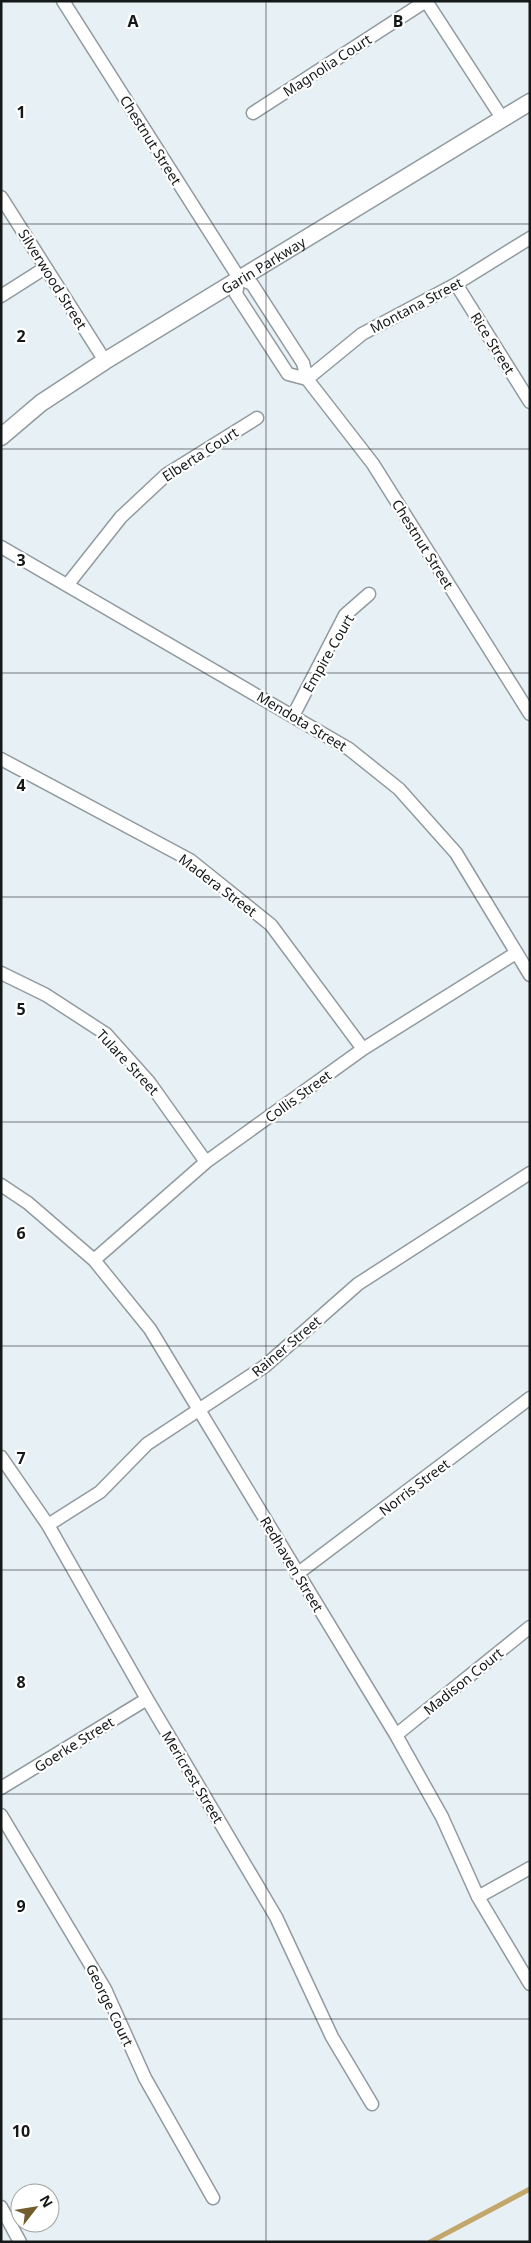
<svg xmlns="http://www.w3.org/2000/svg" width="531" height="2243" font-family="'Noto Sans',sans-serif">
<style>
.lines{fill:none;stroke-linecap:round;stroke-linejoin:round}
.stream{stroke:#c2a66a;stroke-width:5}
.minor-casing{stroke:#919a9f;stroke-width:15}
.tertiary-casing{stroke:#919a9f;stroke-width:19}
.minor{stroke:#fff;stroke-width:12}
.tertiary{stroke:#fff;stroke-width:16}
.grid{fill:none;stroke:#141819;stroke-width:1;stroke-opacity:0.55}
.labels{text-anchor:middle;dominant-baseline:central;stroke-width:4.5;stroke-linejoin:round;paint-order:stroke}
.street-label{font-size:14px;fill:#141819;stroke:#fff}
.grid-label{font-size:16px;text-anchor:middle;font-weight:bold;fill:#141819;stroke:#fff;stroke-width:4.5;stroke-linejoin:round;paint-order:stroke}
</style>
<rect width="100%" height="100%" fill="#e6f0f5"/>
<g class="lines">
<!-- stream -->
<path class="stream" d="M430,2242L530,2189"/>
<!-- minor casing -->
<g class="minor-casing">
<path id="minor" d="M63,1L239,278L252,284L303,363L307,379L373,464L530,714
M426,1L502,118
M253,113L426,1
M1,197L105,361
M239,278L236,294L288,374L307,379
M456,284L530,402
M1,296L45,268
M307,379L362,334L456,284L530,238
M1,547L349,749L399,789L456,853L530,975
M68,584L121,517L167,474L257,418
M293,716L345,615L369,594
M1,759L190,860L271,925L363,1049
M1,973L46,995L106,1034L149,1082L206,1162
M1,1185L28,1203L94,1260L150,1329L396,1735L442,1817L478,1897L530,1984
M94,1260L206,1162L363,1049L516,953
M1,1457L48,1525L147,1699L276,1917L332,2037L372,2104
M48,1525L100,1492L147,1444L265,1366L358,1284L530,1173
M297,1574L530,1398
M396,1735L530,1627
M1,1788L147,1699
M1,1815L105,1989L145,2078L213,2198
M478,1897L530,1868
M1,2207L20,2242"/>
</g>
<!-- tertiary casing -->
<g class="tertiary-casing">
<g id="tertiary">
<path id="s1" d="M1,437L41,403L105,361L530,102"/>
</g>
</g>
<!-- minor -->
<use href="#minor" class="minor"/>
<!-- tertiary -->
<use href="#tertiary" class="tertiary"/>
</g>
<!-- grid -->
<path class="grid" d="M266,1V2242M1,224H530M1,449H530M1,673H530M1,897H530M1,1122H530M1,1346H530M1,1570H530M1,1794H530M1,2019H530"/>
<g class="labels">
<!-- street labels -->
<g class="street-label">
<text transform="translate(327 65) rotate(-33)">Magnolia Court</text>
<text transform="translate(151 140) rotate(58)">Chestnut Street</text>
<text stroke="none"><textPath href="#s1" startOffset="314">Garin Parkway</textPath></text>
<text transform="translate(53 279) rotate(58)">Silverwood Street</text>
<text transform="translate(416 305) rotate(-28)">Montana Street</text>
<text transform="translate(493 343) rotate(58)">Rice Street</text>
<text transform="translate(200 454) rotate(-33)">Elberta Court</text>
<text transform="translate(423 544) rotate(58)">Chestnut Street</text>
<text transform="translate(328 653) rotate(-60)">Empire Court</text>
<text transform="translate(302 721) rotate(31)">Mendota Street</text>
<text transform="translate(218 885) rotate(37)">Madera Street</text>
<text transform="translate(128 1062) rotate(47)">Tulare Street</text>
<text transform="translate(298 1096) rotate(-36)">Collis Street</text>
<text transform="translate(286 1346) rotate(-40)">Rainer Street</text>
<text transform="translate(414 1487) rotate(-37)">Norris Street</text>
<text transform="translate(292 1564) rotate(59)">Redhaven Street</text>
<text transform="translate(463 1681) rotate(-39)">Madison Court</text>
<text transform="translate(74 1744) rotate(-32)">Goerke Street</text>
<text transform="translate(193 1777) rotate(59)">Mericrest Street</text>
<text transform="translate(110 2005) rotate(64)">George Court</text>
</g>
</g>
<g class="grid-label">
<text x="133" y="27">A</text>
<text x="398" y="27">B</text>
<text x="21" y="118">1</text>
<text x="21" y="342">2</text>
<text x="21" y="566">3</text>
<text x="21" y="791">4</text>
<text x="21" y="1015">5</text>
<text x="21" y="1239">6</text>
<text x="21" y="1464">7</text>
<text x="21" y="1688">8</text>
<text x="21" y="1912">9</text>
<text x="21" y="2137">10</text>
</g>
<!-- border -->
<rect width="531" height="2243" fill="none" stroke="#141819" stroke-width="5"/>
<!-- north arrow -->
<g transform="translate(35 2208) rotate(59)"><circle r="24" fill="#ffffff" stroke="#a1a3a3"/>
<path d="M0-4L9 19L0 12L-9 19Z" fill="#735d2d"/>
<text y="-8" font-size="14" font-weight="bold" text-anchor="middle" fill="#141819">N</text>
</g>
</svg>
